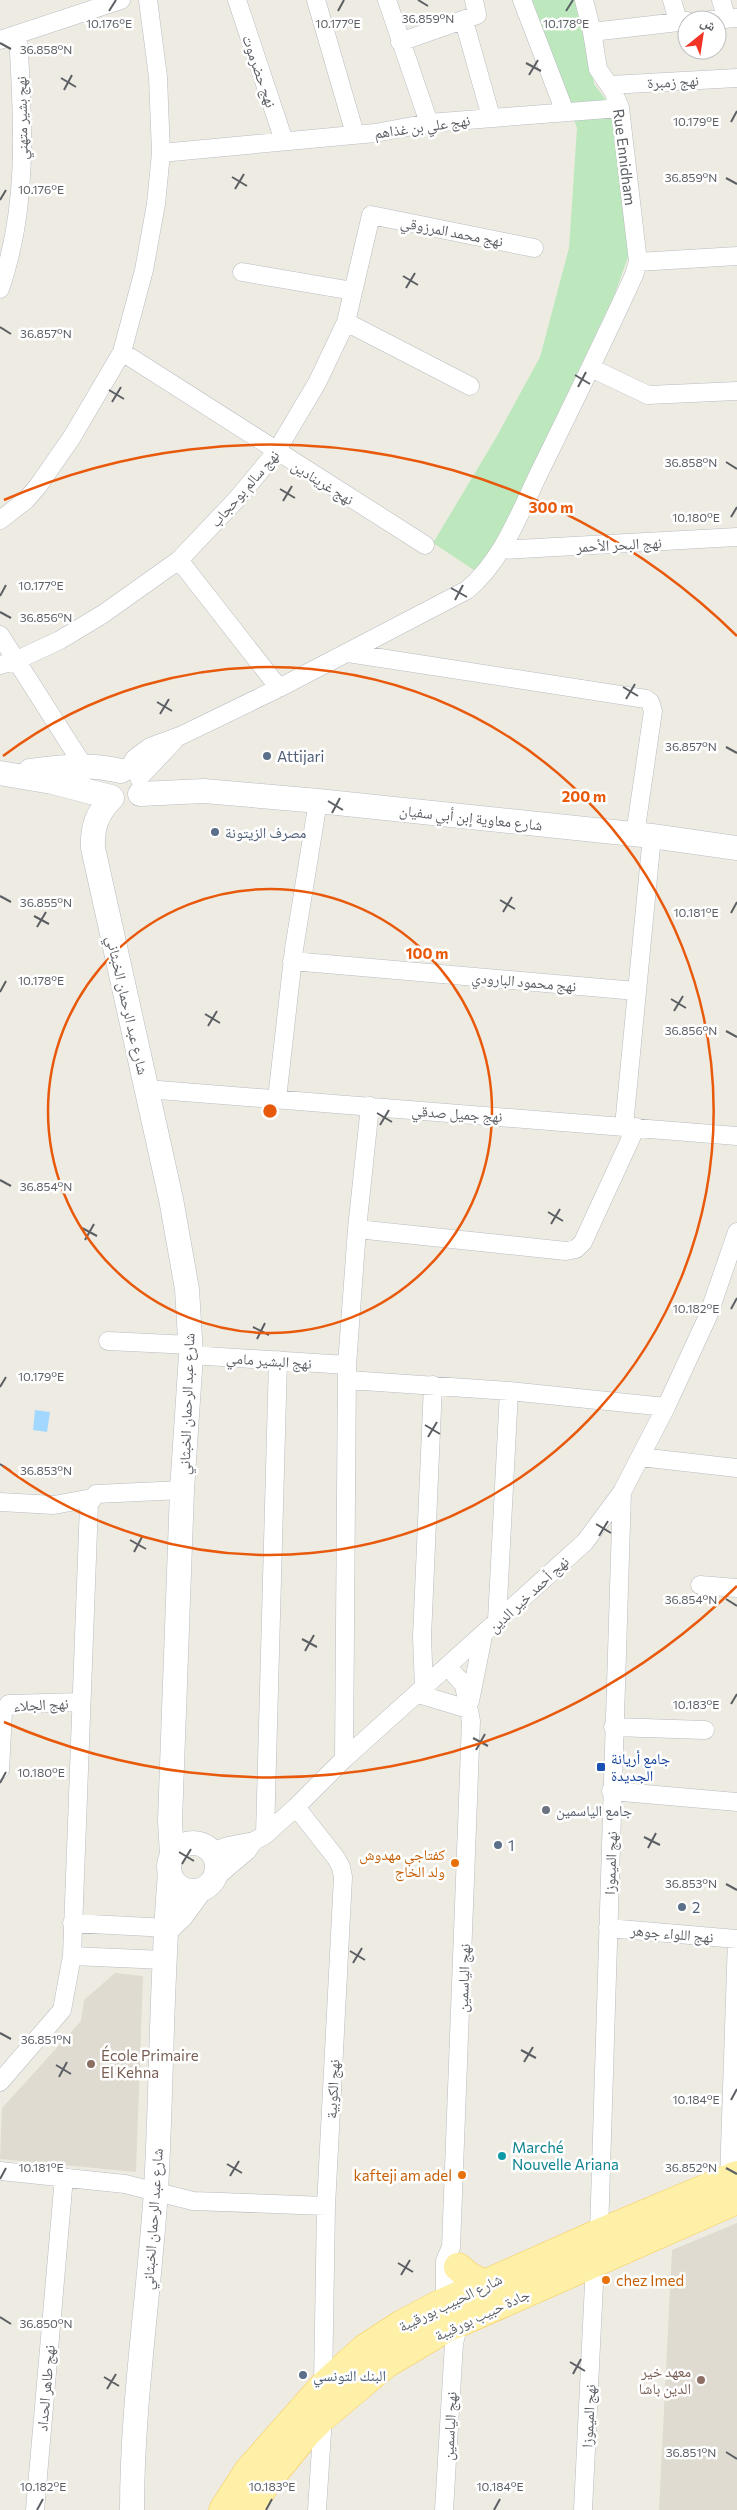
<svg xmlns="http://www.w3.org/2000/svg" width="737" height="2510" font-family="Commissioner,'Noto Naskh Arabic',sans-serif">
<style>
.education{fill:#dfdbd1}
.green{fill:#bde8bd}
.water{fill:#a2d7ff}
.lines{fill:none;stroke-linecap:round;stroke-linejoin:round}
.street-casing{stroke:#b8bbc0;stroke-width:19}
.secondary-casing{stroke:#b8bcc2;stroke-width:25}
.primary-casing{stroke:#f9c951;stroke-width:29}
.street{stroke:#fff;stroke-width:18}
.secondary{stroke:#fff;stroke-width:24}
.primary{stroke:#fff0a7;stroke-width:28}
.ticks{fill:none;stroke:#5b5f64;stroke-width:2}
.ring{fill:none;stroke:#e8590c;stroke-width:2.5}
.service-dot{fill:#5c6f8a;stroke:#fff;stroke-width:2}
.transit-dot{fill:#1a4fb4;stroke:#fff;stroke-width:2}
.worship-dot{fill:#6b7280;stroke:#fff;stroke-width:2}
.food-dot{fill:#e8710a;stroke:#fff;stroke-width:2}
.education-dot{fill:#8d6e63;stroke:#fff;stroke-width:2}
.culture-dot{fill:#0f9aa8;stroke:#fff;stroke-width:2}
.labels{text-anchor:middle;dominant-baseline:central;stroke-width:5;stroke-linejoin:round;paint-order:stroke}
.street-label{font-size:15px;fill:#5b5f64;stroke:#fff}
.service-label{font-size:15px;fill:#4e5e75;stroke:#fff;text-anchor:start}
.transit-label{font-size:15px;fill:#164399;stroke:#fff;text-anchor:start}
.worship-label{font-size:15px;fill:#5b616d;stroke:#fff;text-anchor:start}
.food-label{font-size:15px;fill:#c56008;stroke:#fff;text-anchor:end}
.education-label{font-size:15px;fill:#785e54;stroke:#fff;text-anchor:start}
.culture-label{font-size:15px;fill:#0d838f;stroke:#fff;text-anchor:start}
.ticks-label{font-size:12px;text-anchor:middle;fill:#5b5f64;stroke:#fff;stroke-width:5;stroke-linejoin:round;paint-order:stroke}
.centre{fill:#e8590c;stroke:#fff;stroke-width:2.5}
.ring-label{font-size:15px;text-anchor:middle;font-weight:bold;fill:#e8590c;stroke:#fff;stroke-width:5;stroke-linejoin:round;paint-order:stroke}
</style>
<rect width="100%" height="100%" fill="#eeece2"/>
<!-- education -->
<path class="education" d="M115,1973L143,1976L136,2172L0,2159L2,2108L81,2021L84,2000Z
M737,2223V2510H659L672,2250Z"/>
<!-- green -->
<path class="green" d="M527,0H579L588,32L594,84L612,108L631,249L614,296L494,547L477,572L433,543L497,436L540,357L569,248L577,128Z"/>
<!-- water -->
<path class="water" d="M35,1410L50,1412L47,1432L33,1430Z"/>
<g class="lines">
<!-- street casing -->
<g class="street-casing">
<path id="street" d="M237,0L284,141
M316,0L355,134
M387,0L429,123
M522,0L565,112
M672,0L678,21
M721,0L727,19
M709,20L737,18
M464,21L491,117
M592,32L687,21
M0,40L121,0
M400,42L477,15L474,0
M610,85L737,78
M161,153L375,133L429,123L620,108
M638,262L737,256
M242,272L353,291
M0,289C29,206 23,120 18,35
M346,322L470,386
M122,352L425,545
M591,368L648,395L737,391
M0,520L26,500L38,486L72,437L122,352L144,270L156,204L161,153L158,77L148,0
M501,550L737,537
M179,560L279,688
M0,635L83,765
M348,653L646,699L650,702L653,711L635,835
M0,665L15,661L60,640L103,614L179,560L236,500L276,452L317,383L346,322L371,215L534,248
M127,771L135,758L150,747L180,736L279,688L467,590C503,560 520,512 540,471C572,406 604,341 634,275L638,262L620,108L613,91L598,69L592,32L584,0
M139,778L174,741
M292,961L636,991
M146,1089L737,1136
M277,1099L294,949L318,801
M624,1126L652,836
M357,1229L566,1251L576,1249L583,1242L636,1127
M108,1341L191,1345
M191,1355L347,1365
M349,1380L509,1391L666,1407
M640,1457L737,1468
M0,1502L54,1505L92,1498
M700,1585L737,1588
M497,1621L509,1391
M448,1667L464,1685L471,1721L451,2247L445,2261V2329L454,2343
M424,1688L422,1637L433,1385
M418,1694L468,1709
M470,1701L483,1636
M613,1727L705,1730
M344,1759L347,1365L357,1229L370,1106
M0,1770L3,1712L9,1704L81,1702
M611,1791L737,1802
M296,1807L336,1858L341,1867L343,1877L326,2206L323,2386
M265,1835L278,1360
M212,1852L228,1846L254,1841
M214,1879L247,1851L254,1841L265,1835L296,1807L344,1759L585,1542L622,1492L666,1407L708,1316L737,1232
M72,1923L168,1928
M608,1928L737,1939
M72,1956L164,1960
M0,2082L62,2010L72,1956L89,1504L96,1494L182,1490
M0,2171L125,2184L193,2201L326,2206
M729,2179L737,1939
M599,2233L622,1492
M35,2510L64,2177
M317,2510L323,2417
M444,2510L454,2343L457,2331
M583,2510L595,2263"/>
</g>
<!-- secondary casing -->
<g class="secondary-casing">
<path id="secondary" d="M30,771C61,767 89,763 121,771
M0,773L52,782L111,797
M140,794L204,791L318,801L652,836L737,848
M112,798C97,813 92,827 93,848L171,1199L187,1289L191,1355L182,1490L170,1821L172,1855
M169 1867a24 24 0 1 1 48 0a24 24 0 1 1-48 0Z
M168,1928L181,1916L200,1890
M132,2510C132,2403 149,2297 156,2190C162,2084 161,1978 170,1873"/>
</g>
<!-- primary casing -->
<g class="primary-casing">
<path id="primary" d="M458,2267L470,2277L485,2284
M223,2510L248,2471L323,2386L365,2348L402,2324L444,2302L599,2233L737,2175
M249,2510L267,2482L307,2433L323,2417L386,2364L445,2329L737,2200"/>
</g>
<!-- street -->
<use href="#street" class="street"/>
<!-- secondary -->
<use href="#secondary" class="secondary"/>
<!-- primary -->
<use href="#primary" class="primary"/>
</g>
<!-- ticks -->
<path class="ticks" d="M418,0L428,6M109,11L116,0M338,11L344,0M566,11L573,0M0,43L11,49M526,63L541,71M529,75L538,60M61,78L76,87M64,90L72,75M731,122L737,111M232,177L247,186M726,178L737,184M235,189L244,174M0,200L6,190M403,276L418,285M406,288L415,273M0,327L11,334M575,375L590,384M578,387L586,372M109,390L124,399M112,402L121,387M726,462L737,469M280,489L295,498M283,501L292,486M731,517L737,507M451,588L467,597M0,596L6,585M455,600L463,585M0,612L11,618M623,687L638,696M626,699L635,684M157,702L172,711M160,714L169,699M726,747L737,753M328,801L343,810M332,813L340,798M0,896L11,902M500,900L515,909M503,912L512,897M731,913L737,902M34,916L49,924M37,927L46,912M0,992L6,981M671,999L686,1008M674,1011L683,996M205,1014L220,1023M208,1026L217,1011M726,1031L737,1037M377,1113L392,1122M380,1125L389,1110M0,1180L11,1186M548,1212L563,1221M551,1224L560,1209M82,1228L97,1236M85,1240L94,1224M731,1309L737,1298M253,1327L269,1335M257,1339L265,1323M0,1387L6,1377M425,1425L440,1434M428,1437L437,1422M0,1464L11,1471M596,1524L611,1533M599,1536L608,1521M130,1540L146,1549M134,1552L142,1537M726,1599L737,1606M302,1639L317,1647M305,1651L314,1635M731,1704L737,1694M473,1738L488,1746M476,1750L485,1734M0,1783L6,1772M644,1837L660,1845M648,1848L656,1833M179,1852L194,1861M182,1864L191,1849M726,1884L737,1890M350,1951L365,1960M353,1963L362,1948M0,2033L11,2039M521,2050L536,2058M524,2062L533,2047M56,2065L71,2074M59,2077L67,2062M731,2100L737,2089M227,2164L242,2173M726,2168L737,2174M230,2176L239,2161M0,2179L6,2168M398,2263L413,2272M401,2275L410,2260M0,2317L11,2324M570,2362L585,2371M573,2374L581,2359M104,2377L119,2386M107,2389L116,2374M726,2452L737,2459M37,2510L43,2499M266,2510L272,2499M494,2510L500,2499"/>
<!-- distance rings -->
<g class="ring">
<circle cx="270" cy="1111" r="222"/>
<path d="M3 756A444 444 0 1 1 3 1466"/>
<path d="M737 1586A666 666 0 0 1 4 1722M4 500A666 666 0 0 1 737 636"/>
</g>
<!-- markers -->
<g class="service-dot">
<circle cx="267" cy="756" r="5"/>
<circle cx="215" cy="832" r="5"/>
<circle cx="498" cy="1845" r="5"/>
<circle cx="682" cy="1907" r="5"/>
<circle cx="303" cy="2375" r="5"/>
</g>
<rect class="transit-dot" x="596" y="1762" width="10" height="10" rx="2.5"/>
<circle class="worship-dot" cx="546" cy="1810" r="5"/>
<g class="food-dot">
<circle cx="455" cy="1863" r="5"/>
<circle cx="462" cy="2175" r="5"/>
<circle cx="606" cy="2280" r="5"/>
</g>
<g class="education-dot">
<circle cx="91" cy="2064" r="5"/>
<circle cx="701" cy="2380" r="5"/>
</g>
<circle class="culture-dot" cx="502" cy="2156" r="5"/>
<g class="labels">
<!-- street labels -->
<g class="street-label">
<text transform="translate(260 71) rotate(71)">نهج حضرموت</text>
<text transform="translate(673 81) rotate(-3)">نهج زمبرة</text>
<text transform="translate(21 118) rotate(-91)">نهج بشير متهني</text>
<text transform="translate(422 126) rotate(-8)">نهج علي بن غذاهم</text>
<text transform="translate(625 157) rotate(83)">Rue Ennidham</text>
<text transform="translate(452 231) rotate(11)">نهج محمد المرزوقي</text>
<text transform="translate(323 482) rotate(32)">نهج غرينادين</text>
<text transform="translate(244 488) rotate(-49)">نهج سالم بوحجاب</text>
<text transform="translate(619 544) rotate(-3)">نهج البحر الأحمر</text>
<text transform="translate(471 817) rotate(6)">شارع معاوية إبن أبي سفيان</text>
<text transform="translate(524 981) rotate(5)">نهج محمود البارودي</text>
<text transform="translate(128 1005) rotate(77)">شارع عبد الرحمان الخبثاني</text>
<text transform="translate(457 1113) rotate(4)">نهج جميل صدقي</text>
<text transform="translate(269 1360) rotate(4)">نهج البشير مامي</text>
<text transform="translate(186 1404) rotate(-88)">شارع عبد الرحمان الخبثاني</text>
<text transform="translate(528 1594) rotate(-43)">نهج أحمد خير الدين</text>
<text transform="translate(41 1704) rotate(-3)">نهج الجلاء</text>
<text transform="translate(610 1863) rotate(-88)">نهج الميموزا</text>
<text transform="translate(672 1933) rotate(5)">نهج اللواء جوهر</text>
<text transform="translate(463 1978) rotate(-88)">نهج الياسمين</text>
<text transform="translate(332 2089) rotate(-87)">نهج الكوبية</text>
<text transform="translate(152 2219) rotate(-86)">شارع عبد الرحمان الخبثاني</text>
<text transform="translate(450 2302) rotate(-26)">شارع الحبيب بورقيبة</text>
<text transform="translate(482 2314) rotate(-25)">جادة حبيب بورقيبة</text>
<text transform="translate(45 2388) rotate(-85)">نهج طاهر الحداد</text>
<text transform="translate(588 2416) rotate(-87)">نهج الميموزا</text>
<text transform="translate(449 2426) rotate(-87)">نهج الياسمين</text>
</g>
<!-- service labels -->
<g class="service-label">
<text x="277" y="756">Attijari</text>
<text x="225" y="832">مصرف الزيتونة</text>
<text x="508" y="1845">1</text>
<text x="692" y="1907">2</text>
<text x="313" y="2375">البنك التونسي</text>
</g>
<!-- transit labels -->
<g class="transit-label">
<text x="611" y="1758">جامع أريانة<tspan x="611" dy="17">الجديدة</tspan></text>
</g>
<!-- worship labels -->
<g class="worship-label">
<text x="556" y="1810">جامع الياسمين</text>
</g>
<!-- food labels -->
<g class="food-label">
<text x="445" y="1854">كفتاجي مهدوش<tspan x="445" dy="17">ولد الخاج</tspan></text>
<text x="452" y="2175">kafteji am adel</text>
<text x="616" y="2280" text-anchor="start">chez Imed</text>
</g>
<!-- education labels -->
<g class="education-label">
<text x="101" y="2055">École Primaire<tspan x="101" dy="17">El Kehna</tspan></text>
<text x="691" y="2371" text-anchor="end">معهد خير<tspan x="691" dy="17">الدين باشا</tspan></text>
</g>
<!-- culture labels -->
<g class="culture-label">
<text x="512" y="2147">Marché<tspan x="512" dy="17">Nouvelle Ariana</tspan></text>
</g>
</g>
<g class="ticks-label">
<text x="428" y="23">36.859°N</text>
<text x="109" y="28">10.176°E</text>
<text x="338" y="28">10.177°E</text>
<text x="566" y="28">10.178°E</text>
<text x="46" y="54">36.858°N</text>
<text x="696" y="126">10.179°E</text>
<text x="691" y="182">36.859°N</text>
<text x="41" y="194">10.176°E</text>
<text x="46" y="338">36.857°N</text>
<text x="691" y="467">36.858°N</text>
<text x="696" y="522">10.180°E</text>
<text x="41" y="590">10.177°E</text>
<text x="46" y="622">36.856°N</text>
<text x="691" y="751">36.857°N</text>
<text x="46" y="907">36.855°N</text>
<text x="696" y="917">10.181°E</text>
<text x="41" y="985">10.178°E</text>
<text x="691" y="1035">36.856°N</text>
<text x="46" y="1191">36.854°N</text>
<text x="696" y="1313">10.182°E</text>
<text x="41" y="1381">10.179°E</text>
<text x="46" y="1475">36.853°N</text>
<text x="691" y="1604">36.854°N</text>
<text x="696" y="1709">10.183°E</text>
<text x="41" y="1777">10.180°E</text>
<text x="691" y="1888">36.853°N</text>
<text x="46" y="2044">36.851°N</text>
<text x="696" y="2104">10.184°E</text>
<text x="41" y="2172">10.181°E</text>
<text x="691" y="2172">36.852°N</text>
<text x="46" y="2328">36.850°N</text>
<text x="691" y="2457">36.851°N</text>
<text x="43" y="2491">10.182°E</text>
<text x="272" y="2491">10.183°E</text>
<text x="500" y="2491">10.184°E</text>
</g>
<circle cx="270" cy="1111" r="8" class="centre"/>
<g class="ring-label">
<text x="551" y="513">300 m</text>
<text x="584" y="802">200 m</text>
<text x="427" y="959">100 m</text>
</g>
<!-- north arrow -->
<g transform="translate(702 35) rotate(30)"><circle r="24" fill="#ffffff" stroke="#bdbfc1"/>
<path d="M0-4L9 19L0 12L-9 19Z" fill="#f33424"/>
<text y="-8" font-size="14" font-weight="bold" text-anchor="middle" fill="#5b5f64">ش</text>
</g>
</svg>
